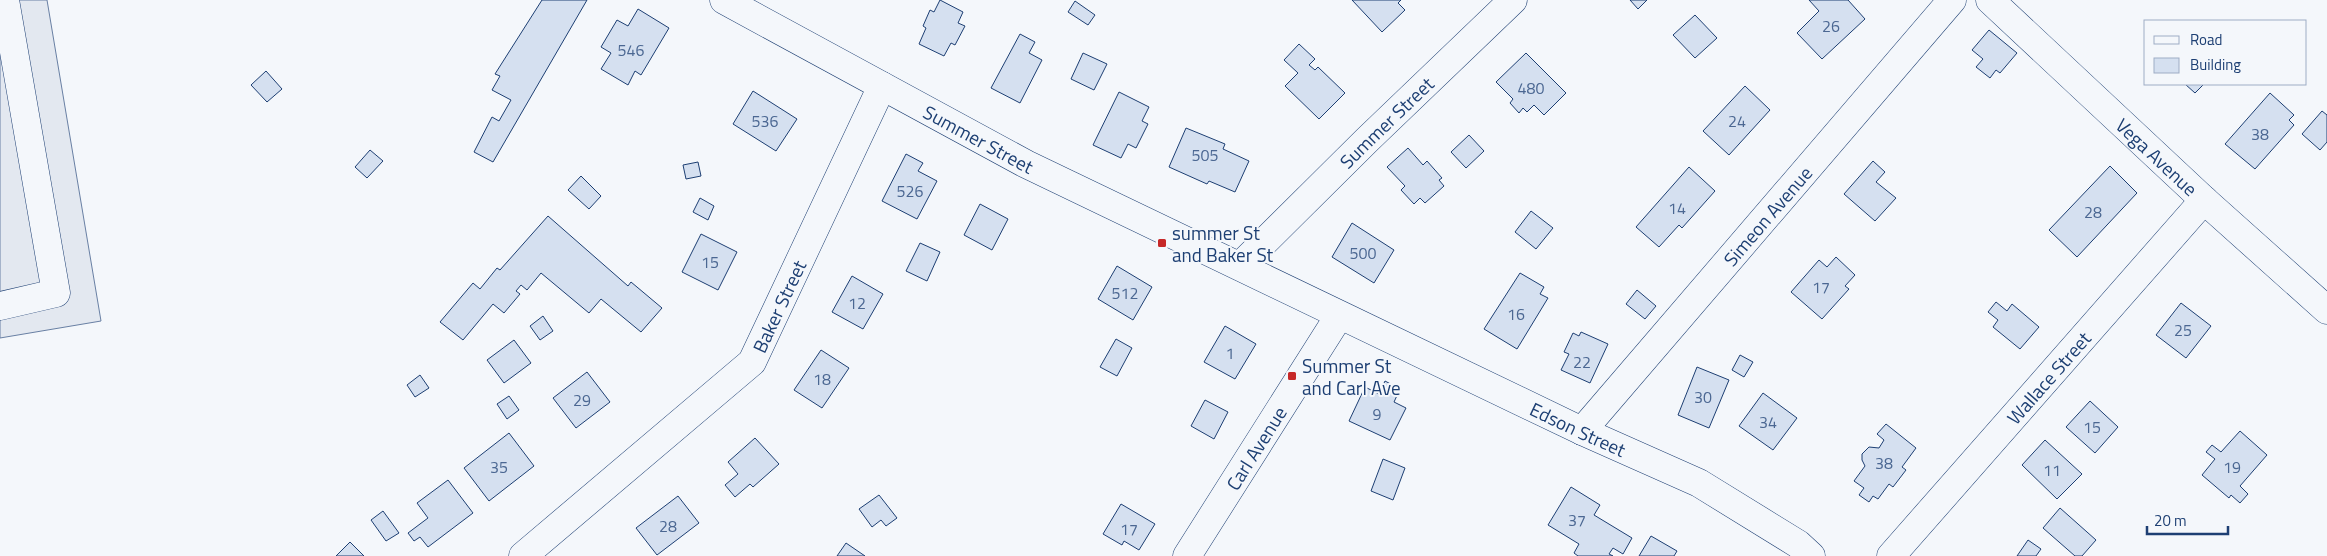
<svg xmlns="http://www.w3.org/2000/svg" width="2327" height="556" font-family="'Titillium Web',sans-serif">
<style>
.parking{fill:#e3e8f0;stroke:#687fa3}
.building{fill:#d5e0f0;stroke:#1d3f73}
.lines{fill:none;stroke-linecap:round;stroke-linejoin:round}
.minor-casing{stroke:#1d3f73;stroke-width:29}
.minor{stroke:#f4f7fb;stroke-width:28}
.poi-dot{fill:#c62828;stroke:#f4f7fb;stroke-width:2}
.labels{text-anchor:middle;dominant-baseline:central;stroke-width:4;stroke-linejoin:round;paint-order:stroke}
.number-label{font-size:16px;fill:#4b6792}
.street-label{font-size:19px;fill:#1d3f73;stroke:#f4f7fb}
.poi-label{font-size:19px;fill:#1d3f73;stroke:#f4f7fb;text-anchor:start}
</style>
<rect width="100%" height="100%" fill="#f4f7fb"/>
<!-- parking -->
<path class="parking" d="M0,0H47L101,321L0,338Z"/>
<!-- building -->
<path class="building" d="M542,0H587L493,162L474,152L492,117L499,121L511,100L492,90L500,76L495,74Z
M940,0L963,12L958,23L965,26L955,45L951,43L944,56L919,44L926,28L923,26L930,10L934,12Z
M1352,0H1401L1398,3L1405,10L1382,32Z
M1630,0H1647L1638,9Z
M1809,0H1848L1865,19L1822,59L1797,33L1819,11Z
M1075,1L1095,15L1088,25L1068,12Z
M638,9L669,28L641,75L635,71L628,85L601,69L611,53L601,47L617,20L628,26Z
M1695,15L1717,38L1695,58L1673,35Z
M1989,30L2017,53L2000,73L1996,70L1990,78L1976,67L1983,59L1972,50Z
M1020,34L1035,42L1029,53L1042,60L1020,103L991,88Z
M1299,44L1315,59L1309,65L1315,70L1318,67L1345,93L1319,119L1285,86L1298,73L1284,60Z
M1083,53L1107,64L1094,90L1071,79Z
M1526,53L1566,93L1544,115L1534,105L1527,112L1523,108L1519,113L1510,103L1513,99L1496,82Z
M266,71L282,89L267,102L251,85Z
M2185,84H2204L2195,93Z
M1745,86L1770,110L1729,155L1703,131Z
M753,91L797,119L776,151L733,124Z
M1119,92L1149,107L1142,121L1148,124L1136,148L1128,144L1121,158L1093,145Z
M2270,93L2294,115L2289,120L2294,125L2255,169L2225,144Z
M2322,111L2327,115V142L2320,150L2302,134Z
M1186,128L1225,144L1223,149L1249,161L1235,192L1209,181L1207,184L1169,167Z
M1469,135L1484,151L1466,168L1451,152Z
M1408,148L1423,165L1427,161L1442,178L1439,180L1444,186L1425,203L1420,198L1414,204L1401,190L1405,186L1387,167Z
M370,150L383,161L367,178L355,167Z
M906,154L923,163L918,171L937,181L917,219L882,201Z
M1873,161L1885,172L1876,182L1896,198L1875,221L1844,194Z
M698,162L701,176L686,179L683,165Z
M2110,166L2137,193L2077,257L2049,230Z
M1689,167L1715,191L1682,228L1679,225L1659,247L1636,227Z
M581,176L601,196L589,209L568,190Z
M700,198L714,206L708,220L693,212Z
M980,204L1008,219L992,250L964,235Z
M1531,211L1553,228L1536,249L1515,232Z
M548,216L628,286L631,282L662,308L641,332L601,299L589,313L541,273L527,290L521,285L516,291L520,294L504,313L493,304L463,340L440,322L473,283L480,289L497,268L500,270Z
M1352,223L1394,250L1374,283L1332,257Z
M701,234L737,252L718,290L682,272Z
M920,243L940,252L927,281L906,271Z
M1836,257L1855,275L1845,286L1849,289L1822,319L1791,292L1819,260L1827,267Z
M1117,266L1152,287L1133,320L1098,299Z
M1520,273L1544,287L1540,294L1548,298L1517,349L1484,329Z
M852,276L883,294L863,329L832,312Z
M1637,290L1656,306L1645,319L1626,304Z
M1996,302L2007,311L2012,304L2039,327L2020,349L1993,327L1998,320L1988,312Z
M2181,303L2211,326L2186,358L2156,335Z
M543,316L553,331L540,340L530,326Z
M1225,326L1256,344L1235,379L1204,362Z
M1581,332L1608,344L1590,383L1561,370L1569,354L1564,352L1573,333L1579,336Z
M1116,339L1132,348L1117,376L1100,367Z
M514,340L531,363L504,383L487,360Z
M821,350L849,368L822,408L794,390Z
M1740,355L1753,362L1744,377L1732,370Z
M1697,367L1729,380L1709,428L1678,415Z
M587,372L610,402L576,428L553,398Z
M420,375L429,388L415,397L407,385Z
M1385,381L1400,389L1394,402L1406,408L1390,440L1349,421L1365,387L1379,394Z
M1763,393L1797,418L1773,450L1739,426Z
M509,396L519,410L507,419L497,404Z
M1205,400L1228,412L1214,439L1191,426Z
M2090,401L2118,427L2095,453L2066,427Z
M1886,424L1916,448L1902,467L1906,470L1893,487L1889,484L1878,499L1873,496L1869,502L1859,495L1864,488L1854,481L1865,466L1862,460V454L1869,447L1879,448L1884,440L1877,434Z
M2240,431L2267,455L2240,486L2248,494L2240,503L2231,495L2229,498L2202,475L2215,459L2206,452L2212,445L2221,452Z
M509,433L534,466L489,501L464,468Z
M755,438L779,464L753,487L750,484L735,497L725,485L738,474L728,462Z
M2045,440L2082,474L2057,499L2022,465Z
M1383,459L1405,468L1393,500L1371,491Z
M448,480L473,513L428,547L420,537L414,541L408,533L428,518L417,503Z
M1571,487L1600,505L1594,515L1632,538L1623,554L1613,548L1609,554L1613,556H1578L1574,553L1579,544L1548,525Z
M879,495L897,518L886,526L881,520L872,527L859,509Z
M678,496L699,523L657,555L636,528Z
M1121,504L1155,524L1139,550L1124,541L1122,545L1103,534Z
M2060,508L2096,540L2082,556H2075L2043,528Z
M383,511L399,533L386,541L371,520Z
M1651,536L1677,551L1674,556H1639Z
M2028,540L2041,549L2036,556H2017Z
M350,542L364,556H336Z
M846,543L865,556H837Z"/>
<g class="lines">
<!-- minor casing -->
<g class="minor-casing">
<g id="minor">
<path id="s1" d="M724,0L1026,164L1582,431L1699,483L1798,544L1811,556"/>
<path id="s2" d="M1990,0L2204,200L2327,310"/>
<path id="s3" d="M1240,266L1367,140L1513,0"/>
<path d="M0,306L56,293L5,0"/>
<path id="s4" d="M1582,431L1952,0"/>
<path id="s5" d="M523,556L752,362L882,86"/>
<path id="s6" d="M1187,556L1339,316"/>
<path id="s7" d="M1891,556L2204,200"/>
</g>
</g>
<!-- minor -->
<use href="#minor" class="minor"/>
</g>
<!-- markers -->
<g class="poi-dot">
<rect x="1157" y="238" width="10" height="10" rx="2.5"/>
<rect x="1287" y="371" width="10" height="10" rx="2.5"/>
</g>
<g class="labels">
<!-- number labels -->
<g class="number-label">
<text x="1831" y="26">26</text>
<text x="631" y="50">546</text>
<text x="1531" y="88">480</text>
<text x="765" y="121">536</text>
<text x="1737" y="121">24</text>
<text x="2260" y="134">38</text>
<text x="1205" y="155">505</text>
<text x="910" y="191">526</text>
<text x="1677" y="208">14</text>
<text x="2093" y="212">28</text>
<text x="1363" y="253">500</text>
<text x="710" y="262">15</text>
<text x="1821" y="287">17</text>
<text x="1125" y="293">512</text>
<text x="857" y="303">12</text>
<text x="1516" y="314">16</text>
<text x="2183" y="330">25</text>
<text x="1230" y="353">1</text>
<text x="1582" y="362">22</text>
<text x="822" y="379">18</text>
<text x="1703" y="397">30</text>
<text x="582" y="400">29</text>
<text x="1377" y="414">9</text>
<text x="1768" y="422">34</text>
<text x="2092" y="427">15</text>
<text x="1884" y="463">38</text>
<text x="499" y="467">35</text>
<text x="2232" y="467">19</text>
<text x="2052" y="470">11</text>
<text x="1577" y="520">37</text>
<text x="668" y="526">28</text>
<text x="1129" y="529">17</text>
</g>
<!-- street labels -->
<g class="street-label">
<text stroke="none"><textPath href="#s3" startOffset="205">Summer Street</textPath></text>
<text stroke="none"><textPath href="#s1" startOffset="290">Summer Street</textPath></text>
<text stroke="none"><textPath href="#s2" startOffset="229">Vega Avenue</textPath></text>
<text stroke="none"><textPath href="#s4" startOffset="284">Simeon Avenue</textPath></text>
<text stroke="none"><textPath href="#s5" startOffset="362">Baker Street</textPath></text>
<text stroke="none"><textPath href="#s7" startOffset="238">Wallace Street</textPath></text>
<text stroke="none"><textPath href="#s1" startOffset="956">Edson Street</textPath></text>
<text stroke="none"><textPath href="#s6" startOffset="128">Carl Avenue</textPath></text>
</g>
<!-- poi labels -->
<g class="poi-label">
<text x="1172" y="232">summer St<tspan x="1172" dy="22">and Baker St</tspan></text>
<text x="1302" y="365">Summer St<tspan x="1302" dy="22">and Carl Ave</tspan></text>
</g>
</g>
<!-- legend -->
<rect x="2144" y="20" width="162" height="65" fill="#f4f7fb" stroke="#9eadc5"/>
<rect x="2154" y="36" width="25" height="8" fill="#f4f7fb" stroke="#9eadc5"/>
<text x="2190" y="45" font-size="15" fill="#1d3f73">Road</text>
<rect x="2154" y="58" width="25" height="15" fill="#d5e0f0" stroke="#9eadc5"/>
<text x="2190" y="70" font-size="15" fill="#1d3f73">Building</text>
<!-- scale -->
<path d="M2147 526v8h81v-8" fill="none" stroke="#1d3f73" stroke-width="2.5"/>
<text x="2154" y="526" font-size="15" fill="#1d3f73" stroke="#f4f7fb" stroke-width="4" paint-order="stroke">20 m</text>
</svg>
